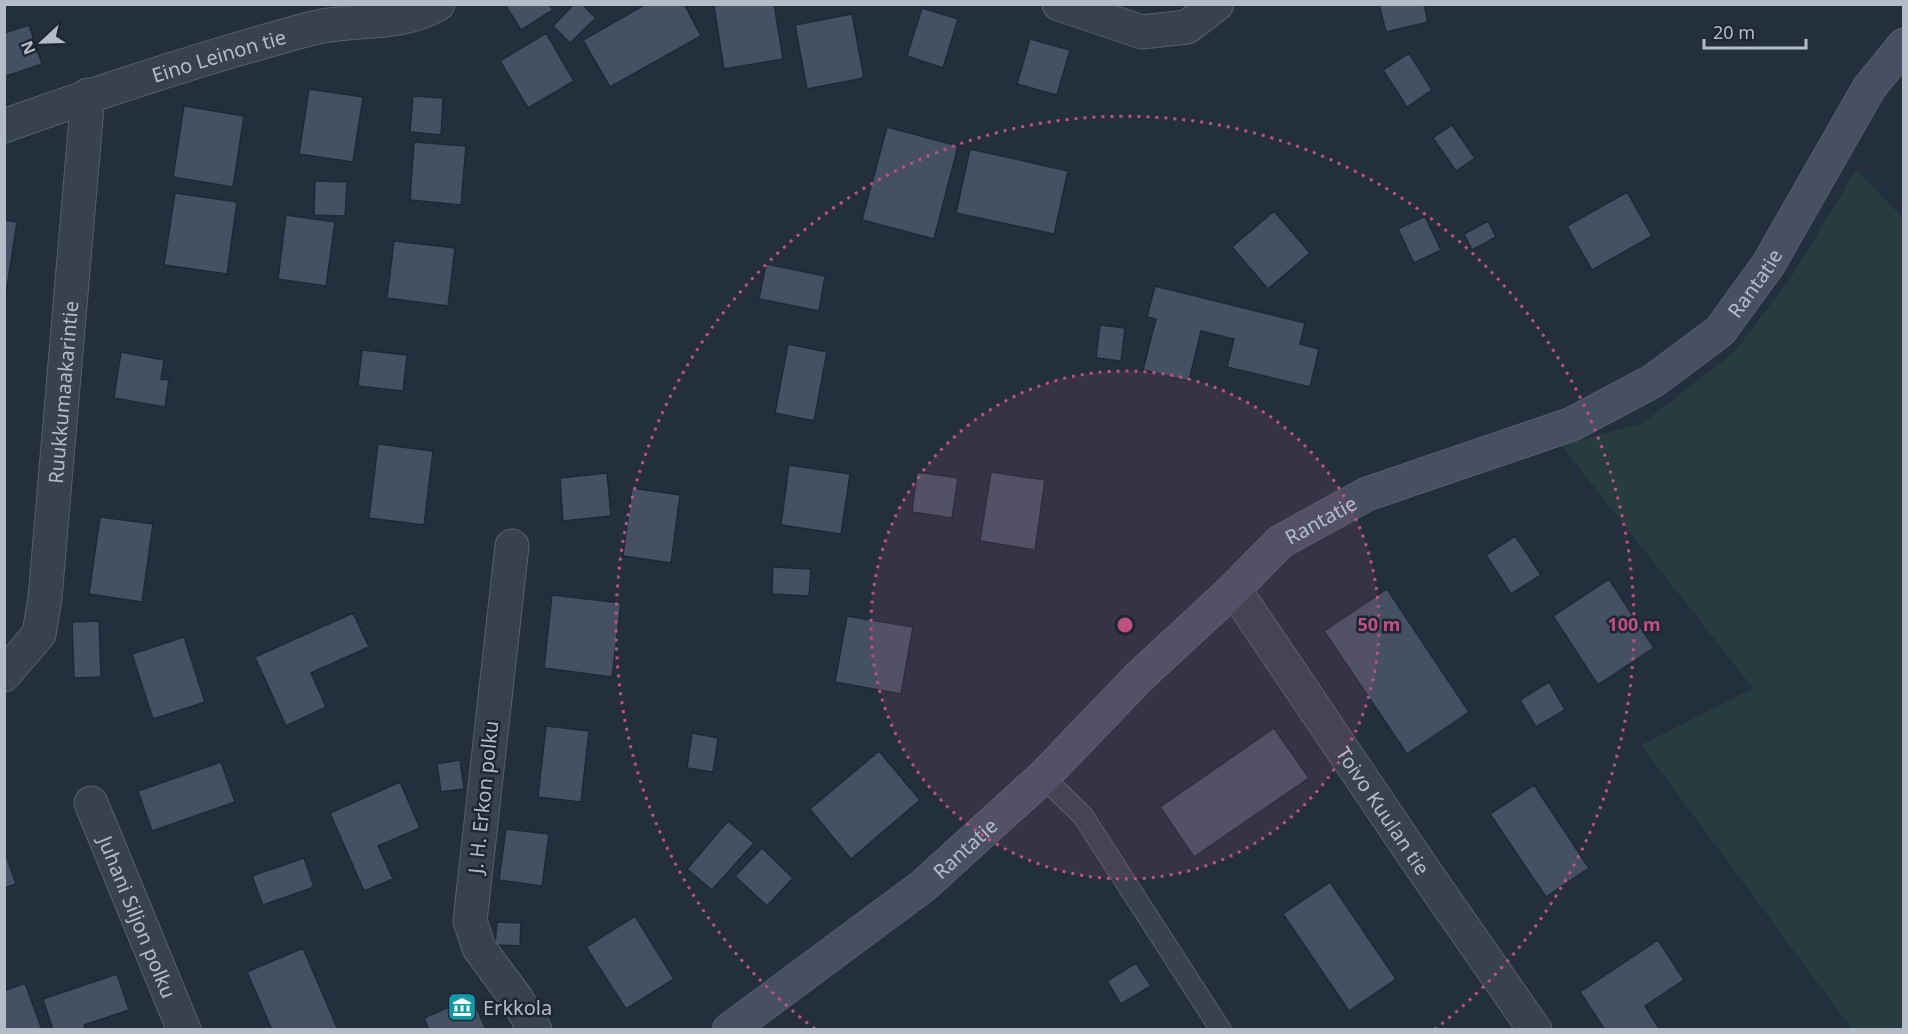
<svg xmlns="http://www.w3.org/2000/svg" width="1908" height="1034" font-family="'Noto Sans',sans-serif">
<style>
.green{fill:#263c3f}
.building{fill:#455162;stroke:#1f2835;stroke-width:1.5}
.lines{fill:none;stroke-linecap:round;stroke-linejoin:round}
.lane-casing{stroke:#565f6c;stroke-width:22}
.street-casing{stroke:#565f6c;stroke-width:35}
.secondary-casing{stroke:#565f6c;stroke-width:35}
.lane{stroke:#38414e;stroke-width:20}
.street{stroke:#38414e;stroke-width:33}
.secondary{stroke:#465061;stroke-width:33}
.ring{fill:none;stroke:#bd5182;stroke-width:3;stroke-dasharray:3 6}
.labels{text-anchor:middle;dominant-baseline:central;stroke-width:5;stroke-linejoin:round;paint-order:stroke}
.street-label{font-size:20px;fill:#b4bcc9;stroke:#1d2633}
.poi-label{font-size:20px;fill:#b4bcc9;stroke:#1d2633;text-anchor:start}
.centre{fill:#bd5182;stroke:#1d2633;stroke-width:3}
.ring-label{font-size:18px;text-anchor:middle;font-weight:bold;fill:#bd5182;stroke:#1d2633;stroke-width:5;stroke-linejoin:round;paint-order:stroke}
</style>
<rect width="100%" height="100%" fill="#242f3e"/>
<!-- green -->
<path class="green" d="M1856,170L1903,218V1029H1852L1641,745L1753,688L1561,445L1643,423L1734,352L1790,279Z"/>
<!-- building -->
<path class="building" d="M509,4H549L553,10L521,30L506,6Z
M574,4H582L596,18L570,43L553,26Z
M646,4H684L701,36L610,87L583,40Z
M722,4H774L783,59L724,69L714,6Z
M1379,4H1424L1428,22L1386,32Z
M922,8L958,19L943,68L907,56Z
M852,14L864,78L807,89L795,25Z
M29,25L42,64L4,77V33Z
M546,33L574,81L528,108L500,61Z
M1030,39L1070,50L1057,95L1017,84Z
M1409,53L1432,90L1407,107L1383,70Z
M309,89L363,97L353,162L299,154Z
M413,96L443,98L441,135L410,132Z
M184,106L244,116L233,187L173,177Z
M1452,125L1475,158L1456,171L1433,138Z
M887,127L958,146L934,239L862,220Z
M414,142L466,146L461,205L410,200Z
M970,149L1068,171L1054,234L956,213Z
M315,181L347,182L345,216L314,215Z
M1627,192L1652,236L1592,270L1567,226Z
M175,193L237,202L227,274L164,265Z
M1274,211L1310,253L1268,289L1232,247Z
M286,215L335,222L326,286L278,279Z
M1425,216L1441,250L1414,263L1398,229Z
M4,220L17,222L6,294H4Z
M1488,221L1496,237L1472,250L1464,234Z
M394,241L455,248L448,306L387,298Z
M766,264L825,276L819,311L759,299Z
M1155,286L1305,323L1300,344L1319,349L1310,387L1227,367L1234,339L1201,331L1189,381L1143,370L1156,319L1147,317Z
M1100,325L1125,328L1121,361L1096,358Z
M788,344L827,352L814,421L775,413Z
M362,350L407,355L403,391L358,386Z
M121,352L164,360L161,379L169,380L165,407L114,398Z
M378,444L433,451L424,525L369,518Z
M789,465L850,474L841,534L781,525Z
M917,472L958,478L952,518L912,512Z
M991,472L1045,480L1035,550L980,541Z
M607,473L611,516L563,521L560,478Z
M632,488L680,495L671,563L623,556Z
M100,517L153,524L142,602L89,594Z
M1515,536L1541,575L1511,594L1486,555Z
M773,567L811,569L809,596L772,594Z
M1609,579L1654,648L1598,685L1553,616Z
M1387,589L1469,712L1407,754L1324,631Z
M552,595L621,603L612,677L544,668Z
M353,613L369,647L311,673L326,707L286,726L255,657Z
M847,616L913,627L901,694L835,682Z
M99,621L101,677L74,678L72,622Z
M184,637L205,702L153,719L132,654Z
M1549,682L1565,710L1536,727L1520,700Z
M546,726L589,731L581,802L538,797Z
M1274,728L1309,778L1194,857L1160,807Z
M692,733L718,738L713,772L687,768Z
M879,751L920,800L851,859L810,809Z
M460,760L464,789L441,792L437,764Z
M221,762L235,802L152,831L138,791Z
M400,782L420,828L378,846L393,879L364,891L330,813Z
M1534,785L1589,868L1546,897L1490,814Z
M728,821L754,843L712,890L687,869Z
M506,829L549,834L542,886L499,880Z
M762,848L793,878L767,906L735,876Z
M4,850L16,884L4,888Z
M304,858L314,887L263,905L252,876Z
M1330,882L1396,979L1349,1011L1283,914Z
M635,916L674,979L626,1009L586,947Z
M497,922L521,923L520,946L495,945Z
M1658,940L1684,980L1645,1006L1660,1030H1605L1580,992Z
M303,948L338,1030H272L247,972Z
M1136,963L1151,986L1121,1004L1107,981Z
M117,974L129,1010L84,1025L86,1030H53L43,999Z
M25,983L42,1030H4V991Z
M472,997L486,1030H429L424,1018Z"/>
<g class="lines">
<!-- lane casing -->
<g class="lane-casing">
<path id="lane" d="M1043,777L1083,816L1221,1030"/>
</g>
<!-- street casing -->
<g class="street-casing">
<g id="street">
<path d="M1059,4L1142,32L1187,27L1217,4"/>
<path id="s1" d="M4,126C104,90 206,57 309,29C351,17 398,28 438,4"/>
<path d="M512,546L470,921L479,948L516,998L535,1030"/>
<path id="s2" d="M1234,589L1421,866L1535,1030"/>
<path id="s3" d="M4,675L39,634L45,598L88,95"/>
<path id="s4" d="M91,803L184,1030"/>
</g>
</g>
<!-- secondary casing -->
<g class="secondary-casing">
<g id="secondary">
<path id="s5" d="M729,1030L923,886L1043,777L1139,677L1234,589L1280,542L1367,494L1572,424L1653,381L1720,331L1768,265L1869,88L1904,45"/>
</g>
</g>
<!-- lane -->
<use href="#lane" class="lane"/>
<!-- street -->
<use href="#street" class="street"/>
<!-- secondary -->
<use href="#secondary" class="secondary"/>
</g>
<!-- distance rings -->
<circle cx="1125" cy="625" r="254" fill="#bd5182" fill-opacity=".12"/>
<g class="ring">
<circle cx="1125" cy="625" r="254"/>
<path d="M815 1029A509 509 0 1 1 1435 1029"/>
</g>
<!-- icons -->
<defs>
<g id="museum-square" transform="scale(1.5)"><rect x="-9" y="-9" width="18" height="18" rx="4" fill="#0f9aa8" stroke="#1d2633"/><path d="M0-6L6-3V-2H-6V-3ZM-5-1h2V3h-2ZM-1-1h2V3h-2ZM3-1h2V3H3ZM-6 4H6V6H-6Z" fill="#fff"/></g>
</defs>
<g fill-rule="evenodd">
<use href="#museum-square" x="462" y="1007"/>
</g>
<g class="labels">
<!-- street labels -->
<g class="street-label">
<text stroke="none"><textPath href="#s1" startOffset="226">Eino Leinon tie</textPath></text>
<text stroke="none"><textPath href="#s5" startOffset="1288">Rantatie</textPath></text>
<text stroke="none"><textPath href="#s3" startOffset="297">Ruukkumaakarintie</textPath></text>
<text stroke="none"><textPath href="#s5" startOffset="784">Rantatie</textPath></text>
<text transform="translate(483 797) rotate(-84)">J. H. Erkon polku</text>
<text stroke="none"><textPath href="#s2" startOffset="267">Toivo Kuulan tie</textPath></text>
<text stroke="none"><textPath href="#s5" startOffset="298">Rantatie</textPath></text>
<text stroke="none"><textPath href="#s4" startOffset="123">Juhani Siljon polku</textPath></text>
</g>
<!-- poi labels -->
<g class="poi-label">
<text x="483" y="1007">Erkkola</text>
</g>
</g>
<circle cx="1125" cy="625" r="9" class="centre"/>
<g class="ring-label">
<text x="1379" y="631">50 m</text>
<text x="1634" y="631">100 m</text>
</g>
<!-- border -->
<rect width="1908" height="1034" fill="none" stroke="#b4bcc9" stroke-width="12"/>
<!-- north arrow -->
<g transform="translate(42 42) rotate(248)" stroke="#1d2633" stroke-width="4.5" paint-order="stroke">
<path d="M0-4.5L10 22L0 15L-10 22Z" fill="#b4bcc9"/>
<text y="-9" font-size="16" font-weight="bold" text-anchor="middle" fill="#b4bcc9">N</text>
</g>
<!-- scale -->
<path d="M1704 39v9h102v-9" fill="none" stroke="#b4bcc9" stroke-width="3"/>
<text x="1713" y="39" font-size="18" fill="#b4bcc9" stroke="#1d2633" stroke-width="4.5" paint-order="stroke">20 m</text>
</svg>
